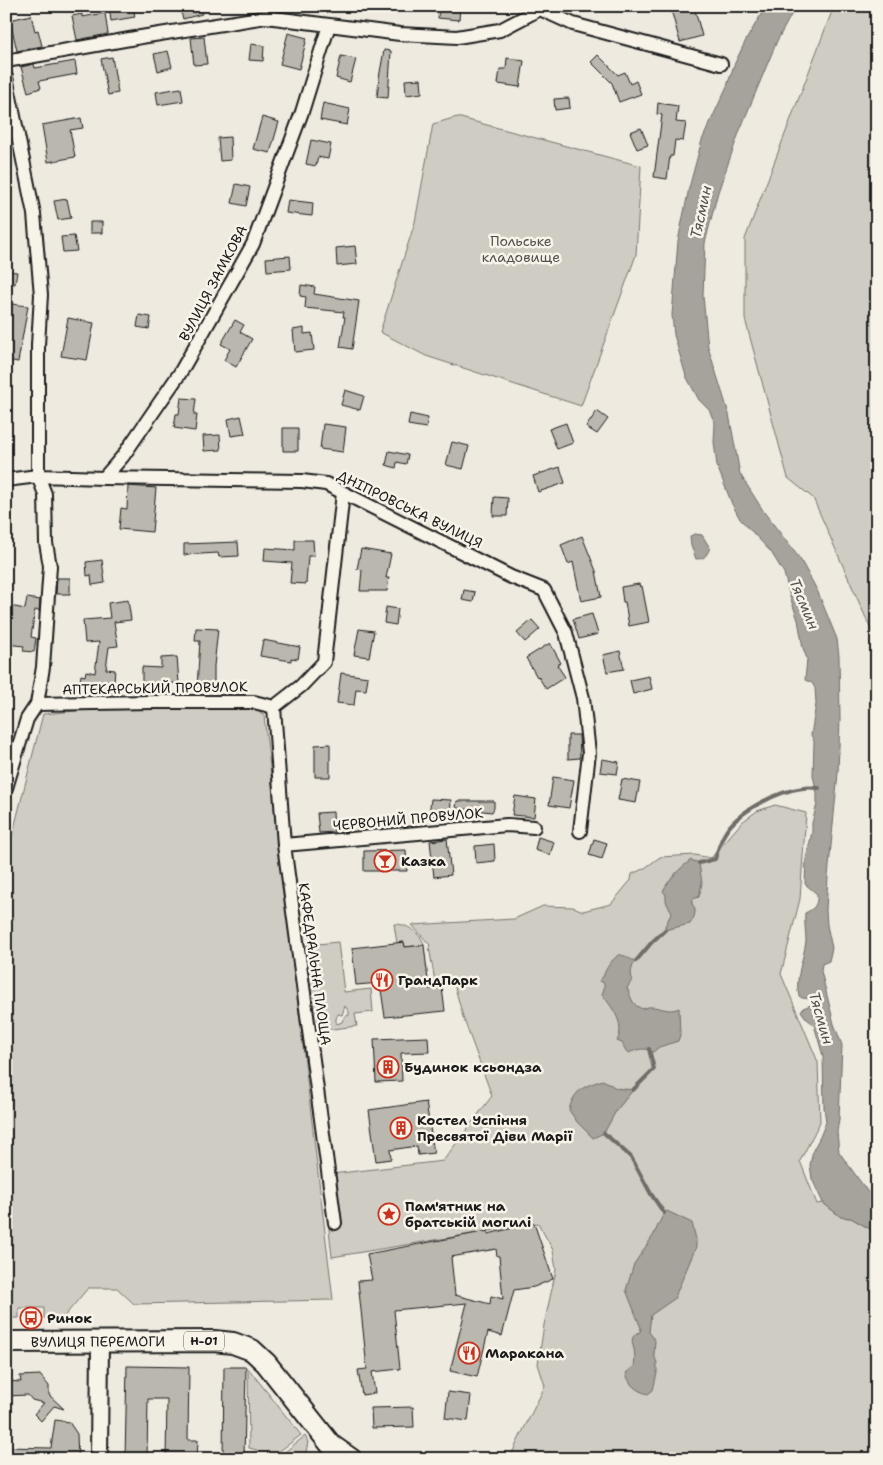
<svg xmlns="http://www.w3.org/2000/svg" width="883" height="1465" font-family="'Shantell Sans',sans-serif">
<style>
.green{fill:#cfccc3;stroke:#767470;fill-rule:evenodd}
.water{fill:#a6a39d;stroke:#6f6d69}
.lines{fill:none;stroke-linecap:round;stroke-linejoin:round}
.stream{stroke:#6f6d69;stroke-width:4}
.building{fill:#bab7af;stroke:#1c1c1c;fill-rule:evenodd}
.minor-casing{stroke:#1c1c1c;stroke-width:16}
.tertiary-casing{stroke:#1c1c1c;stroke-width:20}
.primary-casing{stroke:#1c1c1c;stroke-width:24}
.minor{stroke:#f7f3e8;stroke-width:12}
.tertiary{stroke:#f7f3e8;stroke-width:16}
.primary{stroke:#f7f3e8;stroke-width:20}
.labels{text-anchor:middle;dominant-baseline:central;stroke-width:5;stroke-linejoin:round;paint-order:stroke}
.shield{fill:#f7f3e8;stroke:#5e5c59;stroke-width:1}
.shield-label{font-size:12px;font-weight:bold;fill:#1c1c1c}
.park-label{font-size:14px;fill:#52514e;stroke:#f7f3e8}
.street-label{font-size:14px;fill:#1c1c1c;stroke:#f7f3e8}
.poi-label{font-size:14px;font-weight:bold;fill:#1c1c1c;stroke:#f7f3e8;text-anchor:start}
.water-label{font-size:15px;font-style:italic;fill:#535250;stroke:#f7f3e8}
</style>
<rect width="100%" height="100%" fill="#eeeae0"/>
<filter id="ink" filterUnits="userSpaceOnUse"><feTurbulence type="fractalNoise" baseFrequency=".02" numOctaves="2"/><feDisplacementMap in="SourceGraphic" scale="10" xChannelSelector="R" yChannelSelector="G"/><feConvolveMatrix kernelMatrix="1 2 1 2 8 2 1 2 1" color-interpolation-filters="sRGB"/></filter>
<g filter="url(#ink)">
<!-- green -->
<path class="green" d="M834,6H877V643L813,498L788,478L745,319V239Z
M457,117L641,166L636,255L581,406L426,356L380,332L415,222L433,124Z
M129,706H248L257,709L264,716L333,1300L134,1304L117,1288H88L63,1318H44V1308H19V1318H6V860L43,714Z
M775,805L806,813L800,899L781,974L818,1062L820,1122L800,1161L817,1204L823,1203L841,1217L851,1218L877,1233V1459H509L545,1386L538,1364L544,1325L556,1270L553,1250L538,1223L332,1257L323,1175L443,1161L492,1096L463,1017L453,980L435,981L429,947L430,945L412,925L514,919L543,906L573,907L583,911L611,904L631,880L632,874L645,868L660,857L695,855L711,858L742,822L757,811Z
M394,924C406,923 422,934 424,945L405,947L404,942L397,943Z
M338,942L344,992L371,989L373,1012L355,1014L357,1026L309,1032L297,946ZM345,1006L349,1012V1015L344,1017L342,1022L337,1024C335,1020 336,1018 338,1014L342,1015Z
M248,1368L301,1435L269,1459H258L257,1450L249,1448Z
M305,1436L308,1442L305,1457L303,1459H276Z"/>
<!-- water -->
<path class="water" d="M766,6H796L777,41L740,130L718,192L705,243L703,296L708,347L729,414L740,474L764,512L800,559L817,590L837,639L839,656L840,720L838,773L828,877L826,910L827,925L832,948L829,961L822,964L821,971L834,1024L842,1045L839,1119L837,1132L839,1152L870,1195L877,1199V1233L851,1218L841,1217L823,1203L812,1179L810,1165L813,1150L820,1137L826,1122L824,1107L823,1056L814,1025L806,1018L801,1011L803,1008L811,1005L813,1003L812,999L802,998L799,996C794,980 804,958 806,941C806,932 804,923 805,913C814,909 818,905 817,894L805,884L806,859L812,832V823L817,804V793L813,776L814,741L811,735L816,704L815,688L812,683L805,680L807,659L803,648L798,620L790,597L784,573L771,552L740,519L732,504L717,466L714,442L715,423L709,410L699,400L686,376L674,335L672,315L678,241L689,188L702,140L727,86L734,65L746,40Z
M695,534L702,535L710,548C706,556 705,559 696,559L691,546L690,536Z
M691,860L699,863L702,883L699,897L693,899L692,904C698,910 694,918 690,924L665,930V926L672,912C668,906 665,902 666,895L663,891C669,879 680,868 691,860Z
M618,955C626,954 629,960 636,961L633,965L631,972L632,980L627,988C631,995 631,1004 640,1008C644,1010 647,1006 651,1007C662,1007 668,1013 679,1008L680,1035L678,1041L659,1047L653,1052C646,1047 637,1049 629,1053L626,1051L622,1043L617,1041C626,1023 612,1008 602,994L604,989V983L600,981V979L603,977C606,968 611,961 618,955Z
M603,1080L616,1088L633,1090L616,1111L604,1133L593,1138L577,1122L569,1110C574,1090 584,1086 603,1080Z
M667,1211L692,1223L696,1239V1247L674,1299L651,1315L649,1332L655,1340L654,1355L657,1363V1373L653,1390L648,1394C636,1391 629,1385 626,1373L634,1366C635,1361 635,1354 634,1349C631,1341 631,1335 640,1332L641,1328L626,1290L634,1264L653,1236L664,1213Z"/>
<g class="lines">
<!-- stream -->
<path class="stream" d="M699,863L715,859C718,850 720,841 725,833C738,811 778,791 803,788C808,787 814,788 819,788
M636,961L652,942L665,930
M633,1090L654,1069L649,1049
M604,1133L631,1157L651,1194L664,1213"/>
</g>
<!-- building -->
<path class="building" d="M109,6H133L135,17L111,21Z
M179,6H199L202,14L183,19Z
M439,6H460L459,20L438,18Z
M670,6H694L702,36L680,42Z
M105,13L108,34L77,40L72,16L82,14V17Z
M31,15L35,31L38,30L42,46L17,51L10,20Z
M288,33L307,38L299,69L280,64Z
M204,37L207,64L194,65L191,38Z
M251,44L264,46L263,61L249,60Z
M384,50L391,51L388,98L377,97L379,78Z
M168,51L172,67L158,71L154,54Z
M598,55L618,75L625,72L630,84L636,81L641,94L619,102L612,83L591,62Z
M341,56L356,59L350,82L336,78Z
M112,57L118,93L108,95L101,59Z
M507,58L524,61L520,87L498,84L500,69H506Z
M75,61L77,74L39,81L41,88L28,92L21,67L34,64L35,68Z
M421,79L422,93L406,95L405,80Z
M181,88L183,101L158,105L156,92Z
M569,98L570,108L555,110L554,99Z
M323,103L350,109L347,125L320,120Z
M658,103L678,106L676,122L686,123L683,141L675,140L673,156H670L667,179L654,177L662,115L657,114Z
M262,117L279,122L270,153L253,149Z
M81,118L83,128L70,130L75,157L48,162L42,125Z
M641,128L648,145L637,149L630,132Z
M230,137L231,160L220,161L218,138Z
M311,140L331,144L328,159L318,157L316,166L306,164Z
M236,184L250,187L246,206L232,203Z
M67,199L71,218L58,220L54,201Z
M288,200L313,203L312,216L286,213Z
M90,222H102V233H90Z
M74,236L77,251L63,252L61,237Z
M355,246L357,264L337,266L336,248Z
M290,256L291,269L267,271L266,258Z
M6,271L17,272L15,284L6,283Z
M301,285L315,287L314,294L359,301L352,349L340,347L345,317H343L344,312L305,308L306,297L300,296Z
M12,304L28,306L18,362L6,360V337Z
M139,315L151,317L149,329L137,327Z
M68,318L94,323L87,360L61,356Z
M235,320L244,325L240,332L252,339L236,367L224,360L230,349L221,344Z
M304,328V334L312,333L314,350L295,352L293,330Z
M345,390L364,396L360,410L341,405Z
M181,398L196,399L194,415H197L195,431L174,428L176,414H179Z
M597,411L608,419L597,434L586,427Z
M410,414L428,418L426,428L408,425Z
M241,416L245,434L231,436L228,419Z
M566,423L573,443L557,449L549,429Z
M323,424L346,427L343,452L320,449Z
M283,428H298V451H283Z
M220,435L221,450L204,451L203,436Z
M452,442L469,446L463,469L446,465Z
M389,451L408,455L406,464L397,462L396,468L386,465Z
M560,467L565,483L538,492L533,476Z
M128,486L156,488L152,532L119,529L121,508L127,509Z
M494,497L508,498L507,516H493Z
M582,536L596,571L601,597L581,601L573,562L568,564L561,545Z
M295,540H313L314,556H308L306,584L290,583L292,563L264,561L265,548L295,550Z
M238,542L239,556L219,557L218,553L184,555V544Z
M361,549L391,554L386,578H389L387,591H360L362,570L357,569Z
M102,560L105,583L92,585L91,575L87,576L86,562Z
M57,578H70V594H56Z
M639,584L640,587L642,586L649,622L629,626L625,602H623L621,587Z
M464,590L475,592L473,602L462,600Z
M27,598L40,600L39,611L35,610L31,637L36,638L34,652L23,651L24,646L6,644V629L10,606L25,609Z
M128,600L131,620L114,622L118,646L109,647L106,669L115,670L113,692L79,688L81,675L85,676L86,671L95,673L99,642L85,643L83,620L110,618L108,603Z
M386,607L398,609L396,625L384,623Z
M592,614L598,634L579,639L573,619Z
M532,620L540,629L525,642L517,633Z
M196,628L218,629L214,666V687H197L200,641H195Z
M359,629L374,631L369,657L354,655Z
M263,640L300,647L298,659L291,658V661L260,656Z
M550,643L561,663L557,665L565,677L546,689L538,676L537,677L526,658Z
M620,651L624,669L607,672L603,655Z
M177,657L179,683L153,684V686H142V667L161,668V658Z
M341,673L368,677L366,690L356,689L354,705L337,703Z
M649,676L652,689L633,694L630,680Z
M568,735H579L580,758L568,759Z
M330,744V777H315V745Z
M602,759L619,762L617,774L600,772Z
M553,777L574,780L569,808L549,805Z
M622,779L640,782L636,803L618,800Z
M515,796L536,799L534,817L512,815Z
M431,799L451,800L450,817L429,816Z
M457,801H494V808L492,812L456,808Z
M333,812L334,832L319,833L317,813Z
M538,837L554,842L550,855L535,850Z
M447,839L451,875L434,877L430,841Z
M594,839L607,843L602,859L589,855Z
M494,844L495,861L476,863L475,846Z
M406,850L407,871H364V851Z
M404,942L405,947L424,945L429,989L442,988L445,1011L385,1017L380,983L356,985L352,948Z
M428,1037L429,1052L401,1053L402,1081L376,1082L374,1039Z
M426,1102L434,1153L418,1155L417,1146L390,1150L391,1159L376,1161L369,1110Z
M534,1223L553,1279L534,1287L514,1290L502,1336L488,1332L477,1377L450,1371L467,1303L394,1310L400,1369L372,1372L375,1393L362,1395L358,1370L367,1369L358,1281L372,1280L367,1254L488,1231V1234ZM496,1249L497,1256H499L503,1299L491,1296L490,1304L455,1295L451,1257Z
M127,1366L189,1367L188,1440H198L197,1459H166L167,1399H148L147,1459H125Z
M224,1367H246L244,1459H223Z
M40,1375L49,1386V1395L64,1409L54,1406L41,1421L34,1414L44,1403L32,1400L28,1395L6,1396V1381L21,1382L20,1376Z
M448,1392L471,1395L468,1421L445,1418Z
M413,1407L414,1427L372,1428L371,1408Z
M55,1420L69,1422L77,1434L78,1459H6V1447L51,1448Z"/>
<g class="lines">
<!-- minor casing -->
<g class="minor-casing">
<path id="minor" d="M540,9L573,24L721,64
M6,61L141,37L266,17L400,34L457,37L500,30L540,9
M6,77L34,214L41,295L38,345V476L45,494L46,543L50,566L43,667L37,704L27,719L6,788
M104,478L123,456L180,373L253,244L302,112L329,25
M6,480L38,476L104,478L302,481L326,484L511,577L544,590L566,633L583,698L589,753L580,831
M37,704L151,702H254L274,707L301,686L324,662L343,493
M274,707L284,845L335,1223
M284,845L507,825L534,827"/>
</g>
<!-- tertiary casing -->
<g class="tertiary-casing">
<path id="tertiary" d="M99,1459L100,1341"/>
</g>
<!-- primary casing -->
<g class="primary-casing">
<g id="primary">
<path id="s1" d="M6,1342L214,1341L233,1343L252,1350L266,1363L331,1445L351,1459"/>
</g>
</g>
<!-- minor -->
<use href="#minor" class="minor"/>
<!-- tertiary -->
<use href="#tertiary" class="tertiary"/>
<!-- primary -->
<use href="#primary" class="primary"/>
</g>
</g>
<!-- icons -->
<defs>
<g id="bar-ring" transform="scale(1.125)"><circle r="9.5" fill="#f7f3e8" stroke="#c8321e" stroke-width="1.5"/><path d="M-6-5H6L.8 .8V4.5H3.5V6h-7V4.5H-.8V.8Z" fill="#c8321e"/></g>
<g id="restaurant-ring" transform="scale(1.125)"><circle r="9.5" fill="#f7f3e8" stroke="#c8321e" stroke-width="1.5"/><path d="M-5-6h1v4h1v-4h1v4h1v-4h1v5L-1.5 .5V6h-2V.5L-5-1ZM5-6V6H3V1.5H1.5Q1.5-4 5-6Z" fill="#c8321e"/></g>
<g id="building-ring" transform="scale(1.125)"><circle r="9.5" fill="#f7f3e8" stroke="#c8321e" stroke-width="1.5"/><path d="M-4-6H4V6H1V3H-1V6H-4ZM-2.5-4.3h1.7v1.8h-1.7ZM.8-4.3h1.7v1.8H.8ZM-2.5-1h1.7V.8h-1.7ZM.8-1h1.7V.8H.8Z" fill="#c8321e"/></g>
<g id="sight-ring" transform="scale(1.125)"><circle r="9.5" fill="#f7f3e8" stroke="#c8321e" stroke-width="1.5"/><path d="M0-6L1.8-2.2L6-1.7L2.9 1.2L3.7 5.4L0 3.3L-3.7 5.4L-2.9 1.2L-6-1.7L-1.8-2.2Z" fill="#c8321e"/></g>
<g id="bus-ring" transform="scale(1.125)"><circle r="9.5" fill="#f7f3e8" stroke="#c8321e" stroke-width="1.5"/><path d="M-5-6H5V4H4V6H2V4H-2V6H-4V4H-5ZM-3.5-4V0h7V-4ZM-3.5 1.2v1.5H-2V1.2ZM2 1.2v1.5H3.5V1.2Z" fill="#c8321e"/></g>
</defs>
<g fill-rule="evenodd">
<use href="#bar-ring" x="385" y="861"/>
<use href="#restaurant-ring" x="382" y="980"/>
<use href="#building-ring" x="388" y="1067"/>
<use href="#building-ring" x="401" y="1128"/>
<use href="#sight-ring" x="389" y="1214"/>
<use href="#bus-ring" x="31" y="1318"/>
<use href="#restaurant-ring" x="469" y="1353"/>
</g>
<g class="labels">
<!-- shield labels -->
<rect class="shield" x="184" y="1331.5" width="40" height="19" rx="4"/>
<g class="shield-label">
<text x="204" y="1341">Н-01</text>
</g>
<!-- park labels -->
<g class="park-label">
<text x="521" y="241">Польське<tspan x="521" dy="16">кладовище</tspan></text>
</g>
<!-- street labels -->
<g class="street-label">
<text transform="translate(213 283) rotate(-62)">ВУЛИЦЯ ЗАМКОВА</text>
<text transform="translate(410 509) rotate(26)">ДНІПРОВСЬКА ВУЛИЦЯ</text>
<text transform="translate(155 688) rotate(-1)">АПТЕКАРСЬКИЙ ПРОВУЛОК</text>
<text transform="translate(408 819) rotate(-5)">ЧЕРВОНИЙ ПРОВУЛОК</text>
<text transform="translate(315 964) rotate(82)">КАФЕДРАЛЬНА ПЛОЩА</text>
<text stroke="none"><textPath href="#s1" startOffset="92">ВУЛИЦЯ ПЕРЕМОГИ</textPath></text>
</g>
<!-- poi labels -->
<g class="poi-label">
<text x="401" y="861">Казка</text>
<text x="398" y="980">ГрандПарк</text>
<text x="404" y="1067">Будинок ксьондза</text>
<text x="417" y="1120">Костел Успіння<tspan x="417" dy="16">Пресвятої Діви Марії</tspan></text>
<text x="405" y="1206">Пам'ятник на<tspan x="405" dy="16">братській могилі</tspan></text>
<text x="47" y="1318">Ринок</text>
<text x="485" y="1353">Маракана</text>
</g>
<!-- water labels -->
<g class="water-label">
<text transform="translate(701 212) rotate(-78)">Тясмин</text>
<text transform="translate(804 604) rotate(67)">Тясмин</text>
<text transform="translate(821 1018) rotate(74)">Тясмин</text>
</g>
</g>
<!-- margin -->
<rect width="883" height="1465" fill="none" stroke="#f7f3e8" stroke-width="25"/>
<rect x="12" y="12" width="858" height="1440" fill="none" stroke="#1c1c1c" stroke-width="2" filter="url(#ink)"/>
</svg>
